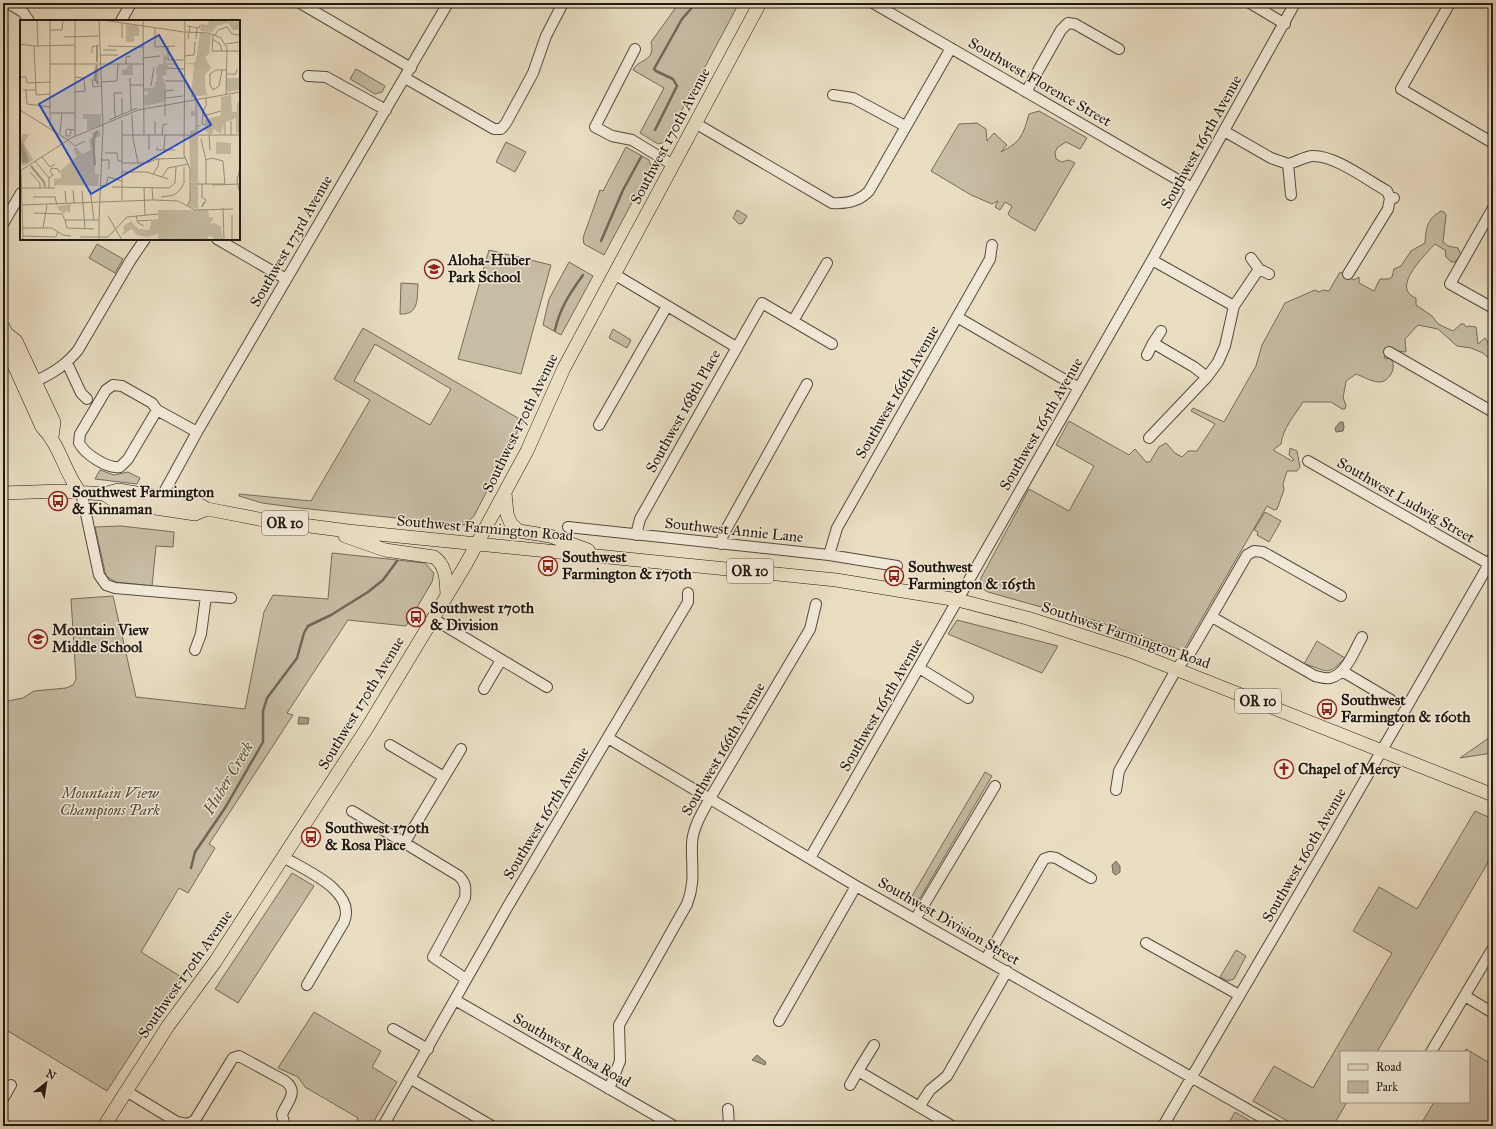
<svg xmlns="http://www.w3.org/2000/svg" width="1496" height="1129" font-family="'IM FELL Great Primer',serif">
<style>
.green{fill:#c7bca4;stroke:#746b5a;fill-rule:evenodd}
.water{fill:#a59b86;stroke:#706757}
.lines{fill:none;stroke-linecap:round;stroke-linejoin:round}
.stream{stroke:#706757;stroke-width:2.5}
.minor-casing{stroke:#534b3d;stroke-width:12}
.major-casing{stroke:#211a11;stroke-width:14}
.minor{stroke:#f1e9d7;stroke-width:10}
.major{stroke:#e9ddc2;stroke-width:13}
.labels{text-anchor:middle;dominant-baseline:central;stroke-width:3;stroke-linejoin:round;paint-order:stroke}
.shield{fill:#f1e9d7;stroke:#5f584c;stroke-width:1}
.shield-label{font-size:14px;font-weight:bold;fill:#211a11}
.street-label{font-size:15px;fill:#211a11;stroke:#f1e9d7}
.poi-label{font-size:15px;font-weight:bold;fill:#211a11;stroke:#f1e9d7;text-anchor:start}
.park-label{font-size:15px;font-style:italic;fill:#534b3d;stroke:#f1e9d7}
.water-label{font-size:16px;font-style:italic;fill:#564e40;stroke:#f1e9d7}
.inset-river{fill:none;stroke:#a59b86;stroke-width:2}
.inset-road{fill:none;stroke:#998f7b;stroke-width:1}
.view{fill:#1d4ed8;fill-opacity:0.15;stroke:#1d4ed8;stroke-width:2}
.inset-edge{fill:none;stroke:#211a11;stroke-width:2}
</style>
<rect width="100%" height="100%" fill="#e9ddc2"/>
<filter id="stains"><feTurbulence type="fractalNoise" baseFrequency=".005" numOctaves="4"/><feColorMatrix values="0 0 0 0 .2 0 0 0 0 .09 0 0 0 0 .02 0 0 0 .5 -.17"/></filter>
<radialGradient id="worn" r=".72"><stop offset=".6" stop-color="#630" stop-opacity="0"/><stop offset="1" stop-color="#630" stop-opacity=".3"/></radialGradient>
<!-- green -->
<path class="green" d="M679,3H739L665,142L658,144L640,133L664,88L633,70C639,58 656,62 651,42Z
M356,69L385,86L382,92L375,94L350,79Z
M1039,111L1087,138L1080,149L1066,142L1058,147L1055,152L1056,159L1062,162L1069,160L1075,163L1035,231L1011,217L1008,214L1012,206L1005,202L1000,210L995,207L998,201L992,204L971,195L931,171L959,124L977,123L986,129L987,141L994,133L1007,145L1001,152C1021,142 1023,135 1029,114Z
M506,142L526,152L515,172L496,162Z
M626,147L649,160L651,167L604,255L584,244L583,238L600,190L603,191Z
M737,210L747,216L743,223L739,224L733,218Z
M1441,211L1444,212L1446,215L1443,242L1448,246L1458,248L1461,255L1455,262H1451L1446,257L1445,250L1435,244C1425,255 1390,288 1416,298V305L1432,316L1438,324L1453,331L1461,324H1464L1466,327L1469,326L1476,327L1478,344L1485,338L1490,346H1493V362L1483,353L1471,348L1457,346L1438,329L1418,325L1405,339L1406,352L1396,351L1390,348L1384,358L1391,359C1394,363 1394,369 1391,374C1383,389 1369,379 1356,374L1346,381L1343,398L1346,405L1345,409H1342L1331,402H1303C1294,416 1283,428 1281,444L1273,450L1292,461L1294,460L1289,455L1290,448L1297,451L1300,467L1297,471H1287L1283,484L1284,490L1277,509L1274,510L1267,506L1183,651L1084,617L1080,618L988,592L980,587L981,578L1029,489L1069,511L1094,466L1056,445L1069,421L1129,455L1135,449L1146,462H1150L1159,447L1166,443L1175,453L1182,457L1188,451H1197L1215,424L1191,411L1193,408L1224,422L1256,366L1262,345L1285,303L1315,290L1319,292L1323,290L1329,291L1340,272L1354,280L1359,277V283L1374,291L1380,279H1389L1392,277L1394,269L1401,266L1411,251L1425,243C1426,228 1427,219 1441,211Z
M97,244L123,259L115,273L89,258Z
M489,250L551,265L521,374L458,359Z
M569,262L593,276L561,335L543,325L549,299Z
M401,283L418,284C417,299 419,315 400,314Z
M363,328L523,421L474,516L464,525L300,508L262,503L239,496V494L311,501L370,400L334,379ZM375,344L451,389L430,425L354,381Z
M613,329L631,340L627,348L609,338Z
M100,470L114,475L128,472L140,478L137,484L95,479Z
M1265,512L1281,521L1269,542L1257,535L1258,532L1254,530Z
M121,526L174,532L173,547L156,546L152,586L116,582L106,576L95,527Z
M332,553L425,563L434,573L432,582L406,626L348,620L287,713L293,715L209,844L215,848L188,893L179,888L141,952L183,978L168,998L167,1006L156,1022L153,1020L107,1091L3,1028V702L23,698L34,691L66,688L73,685L76,679L71,599L113,596L136,697L245,709L264,612L273,595L328,599Z
M957,620L1058,646L1042,673L948,634Z
M1317,641L1345,658C1325,679 1327,669 1304,664Z
M1493,735V757L1492,753L1460,758Z
M985,772L992,776L920,898L915,902L909,901Z
M1475,811L1493,819V854L1377,1052H1341V1102H1347L1333,1126H1296L1253,1101L1274,1066L1313,1088L1392,953L1353,931L1379,887L1417,909Z
M292,873L314,886L238,1003L215,989Z
M1236,950L1246,956L1234,979L1228,981L1220,977Z
M314,1012L381,1051L372,1067L397,1082L371,1126H367L357,1120L358,1118L305,1087L298,1077L278,1068Z
M1466,1049L1493,1065V1126H1420L1434,1102H1469V1052H1464Z
M1235,1112L1259,1126H1227Z"/>
<!-- water -->
<path class="water" d="M1343,422L1344,427L1343,431L1336,432L1335,428L1340,422Z
M299,717L309,718L308,724H298Z
M1116,861L1120,866V872L1116,875L1113,873L1112,865Z
M757,1055L766,1062L765,1065L752,1060Z"/>
<g class="lines">
<!-- stream -->
<path class="stream" d="M655,130L677,86L673,79L656,71L654,69L682,19L696,3
M601,241L623,190L641,157
M555,330C560,308 570,293 583,275
M191,868L195,852L225,808L263,742V711L267,698L297,658L304,633L308,626L331,615L368,592L383,580L397,561"/>
<!-- minor casing -->
<g class="minor-casing">
<path id="minor" d="M8,3L23,12L29,21
M300,3L411,68
M873,3L1192,188
M1250,3L1285,24
M1450,3L1401,89L1493,143
M121,21L131,3
M635,49L595,127L612,136L632,140L673,165
M308,76L326,77L386,110
M405,78L494,129H501L506,123L533,73L546,36L563,3
M1026,92L1061,30L1068,23L1075,24L1119,49
M833,95L853,98L905,126
M695,123L832,203C846,204 859,202 869,191L951,48
M1224,131L1271,158L1288,164C1296,162 1304,157 1312,156C1335,155 1367,180 1387,191L1390,198H1394
M1288,164L1291,195
M1493,208L1450,284L1493,308
M3,224L21,193
M217,239L286,279
M1251,258L1259,269
M1152,260L1234,306
M614,274L736,347
M1348,274L1388,209L1390,198
M957,317L1079,388
M793,321L827,263
M1161,331L1153,343L1194,367L1207,377
M1389,352L1493,412
M1147,355L1153,343
M67,363L81,393L87,399
M36,381C53,373 66,365 78,350L130,261L145,239
M157,410L128,459L120,467C107,469 85,454 79,443L80,434L106,390L113,385L122,386L152,403L157,410L197,432
M599,425L667,306
M1149,438L1207,377L1218,362L1225,346L1234,306L1259,269L1269,274
M1308,461L1489,564
M79,491L83,500L99,575L106,585L115,588L231,598
M162,496L197,432L448,3
M568,527L829,555L897,566
M636,535L640,519L762,303L832,344
M721,544L723,535L807,384
M829,555L837,528L990,259L992,245
M1212,617L1315,676C1320,677 1325,679 1330,678C1346,675 1355,649 1362,637
M432,618L547,687
M195,650L201,634L206,596
M919,668L968,698
M1342,671L1391,700
M484,689L501,660
M608,738L856,886L1277,1126
M390,745L444,777
M1116,790L1119,771L1177,668L1192,650L1247,555L1254,551L1263,552L1341,596
M352,811L459,876C466,883 466,888 465,898L433,957L466,979
M405,842L461,749
M283,857C305,870 357,891 344,922L307,985
M810,858L1152,260L1295,3
M916,918L995,786
M1146,943L1239,995
M986,959L1044,859L1050,857L1056,858L1091,878
M1465,996L1493,1013
M455,1000L674,1126
M779,1021L856,886
M393,1029L428,1049
M874,1045L858,1071L952,1126
M1431,1052L1493,948
M411,1079L492,1126
M850,1085L858,1071
M609,1089L620,1061L619,1025L687,904C696,881 691,866 692,843C693,827 702,813 709,800L810,629L816,604
M126,1091L177,1122L188,1124L195,1120L231,1061L233,1058L239,1056L285,1081C300,1092 286,1103 282,1115L285,1126
M3,1099L11,1085
M919,1107L930,1090L947,1076L1007,971
M728,1109L729,1126
M383,1126L508,906L688,602V593
M1163,1126L1320,858L1493,557"/>
</g>
<!-- major casing -->
<g class="major-casing">
<path id="major" d="M3,327L6,333L5,345L42,427C60,445 64,471 79,491
M6,333L16,341L54,422L52,437
M3,493L62,491L104,494L118,490L197,503L207,509L264,520L348,531L836,580L958,600L1027,618L1130,651L1493,795
M505,493L507,514L511,524L519,531L550,536L588,550
M104,494L116,502L195,514L207,509
M345,536L385,550L434,557C447,566 446,581 447,595
M104,1126L168,1026L215,962L367,728L466,564L527,451L564,368L760,3"/>
</g>
<!-- minor -->
<use href="#minor" class="minor"/>
<!-- major -->
<use href="#major" class="major"/>
</g>
<!-- icons -->
<defs>
<g id="school-ring" transform="scale(1)"><circle r="9.5" fill="#f1e9d7" stroke="#8f2418" stroke-width="1.5"/><path d="M0-5L7-2L0 1L-7-2ZM-4 1L0 2.5L4 1V4Q0 6-4 4Z" fill="#8f2418"/></g>
<g id="bus-ring" transform="scale(1)"><circle r="9.5" fill="#f1e9d7" stroke="#8f2418" stroke-width="1.5"/><path d="M-5-6H5V4H4V6H2V4H-2V6H-4V4H-5ZM-3.5-4V0h7V-4ZM-3.5 1.2v1.5H-2V1.2ZM2 1.2v1.5H3.5V1.2Z" fill="#8f2418"/></g>
<g id="church-ring" transform="scale(1)"><circle r="9.5" fill="#f1e9d7" stroke="#8f2418" stroke-width="1.5"/><path d="M-1.2-6h2.4v3.5h3.3v2.4h-3.3V6h-2.4V-.1h-3.3v-2.4h3.3Z" fill="#8f2418"/></g>
</defs>
<g fill-rule="evenodd">
<use href="#school-ring" x="434" y="269"/>
<use href="#bus-ring" x="58" y="501"/>
<use href="#bus-ring" x="548" y="566"/>
<use href="#bus-ring" x="894" y="576"/>
<use href="#bus-ring" x="416" y="617"/>
<use href="#school-ring" x="38" y="639"/>
<use href="#bus-ring" x="1327" y="709"/>
<use href="#church-ring" x="1284" y="769"/>
<use href="#bus-ring" x="311" y="837"/>
</g>
<g class="labels">
<!-- shield labels -->
<g class="shield">
<rect x="262" y="511" width="46" height="24" rx="3"/>
<rect x="727" y="559" width="46" height="24" rx="3"/>
<rect x="1235" y="689" width="46" height="24" rx="3"/>
</g>
<g class="shield-label">
<text x="285" y="523">OR 10</text>
<text x="750" y="571">OR 10</text>
<text x="1258" y="701">OR 10</text>
</g>
<!-- street labels -->
<g class="street-label">
<text transform="translate(1040 82) rotate(30)">Southwest Florence Street</text>
<text transform="translate(670 136) rotate(-62)">Southwest 170th Avenue</text>
<text transform="translate(1201 142) rotate(-61)">Southwest 165th Avenue</text>
<text transform="translate(291 241) rotate(-60)">Southwest 173rd Avenue</text>
<text transform="translate(897 392) rotate(-60)">Southwest 166th Avenue</text>
<text transform="translate(683 411) rotate(-61)">Southwest 168th Place</text>
<text transform="translate(520 423) rotate(-64)">Southwest 170th Avenue</text>
<text transform="translate(1041 424) rotate(-60)">Southwest 165th Avenue</text>
<text transform="translate(1406 500) rotate(30)">Southwest Ludwig Street</text>
<text transform="translate(485 528) rotate(5)">Southwest Farmington Road</text>
<text transform="translate(734 530) rotate(6)">Southwest Annie Lane</text>
<text transform="translate(1126 635) rotate(19)">Southwest Farmington Road</text>
<text transform="translate(361 703) rotate(-59)">Southwest 170th Avenue</text>
<text transform="translate(881 705) rotate(-60)">Southwest 165th Avenue</text>
<text transform="translate(723 749) rotate(-60)">Southwest 166th Avenue</text>
<text transform="translate(546 813) rotate(-59)">Southwest 167th Avenue</text>
<text transform="translate(1304 855) rotate(-60)">Southwest 160th Avenue</text>
<text transform="translate(949 921) rotate(30)">Southwest Division Street</text>
<text transform="translate(185 974) rotate(-55)">Southwest 170th Avenue</text>
<text transform="translate(572 1050) rotate(30)">Southwest Rosa Road</text>
</g>
<!-- poi labels -->
<g class="poi-label">
<text x="448" y="260">Aloha-Huber<tspan x="448" dy="17">Park School</tspan></text>
<text x="72" y="492">Southwest Farmington<tspan x="72" dy="17">&amp; Kinnaman</tspan></text>
<text x="562" y="557">Southwest<tspan x="562" dy="17">Farmington &amp; 170th</tspan></text>
<text x="908" y="567">Southwest<tspan x="908" dy="17">Farmington &amp; 165th</tspan></text>
<text x="430" y="608">Southwest 170th<tspan x="430" dy="17">&amp; Division</tspan></text>
<text x="52" y="630">Mountain View<tspan x="52" dy="17">Middle School</tspan></text>
<text x="1341" y="700">Southwest<tspan x="1341" dy="17">Farmington &amp; 160th</tspan></text>
<text x="1298" y="769">Chapel of Mercy</text>
<text x="325" y="828">Southwest 170th<tspan x="325" dy="17">&amp; Rosa Place</tspan></text>
</g>
<!-- park labels -->
<g class="park-label">
<text x="110" y="793">Mountain View<tspan x="110" dy="17">Champions Park</tspan></text>
</g>
<!-- water labels -->
<g class="water-label">
<text transform="translate(228 778) rotate(-59)">Huber Creek</text>
</g>
</g>
<!-- overview -->
<g transform="translate(20 20)">
<rect width="220" height="220" fill="#e9ddc2"/>
<path d="M189,0L219,2L220,10H213L208,3L197,6L192,12L180,11L181,4L188,5ZM106,4L119,6V16H114V22H106ZM180,13L191,14L189,34L185,37L191,48L185,55L186,72L188,75L171,77L174,45L165,43H174L176,40ZM144,34L147,37L146,43L162,44L148,45L146,55L142,56L146,67L144,82L125,86L124,76L128,75V71H124V68H132L136,65L134,62L137,61L136,49L139,44H143ZM75,45H78L79,65L76,61H73ZM108,45H113V55H102V50L107,49ZM206,58H220V70L207,72ZM211,75L212,92H217V84L220,79V114L216,113V98L206,102V114H204L203,104L201,114L194,109L192,114H189L185,110V100L201,95V77ZM178,80V105H182L178,107V114H170V111L175,110V96H171V91H175V81ZM63,94H81V105L67,110V99H63ZM80,110L81,115L76,118L75,128V154H79L78,166L36,165L34,167V159L41,158V150L57,136L53,129L56,127L62,134L71,130L69,119L73,117L71,113ZM3,114H9L4,123L13,140L6,145H1L0,119ZM169,116H178V163L171,162ZM196,122L211,123V134H196ZM171,165H178V189L168,186ZM51,184L50,193L46,191L44,194L38,189L37,186ZM138,190H188L189,197H194L190,204L195,203L201,207L203,220H193V217L188,216L187,220H138V214L127,217L117,215L112,209L101,216L104,211L103,206L112,201L113,204L116,203L114,205L119,209L129,210L132,200L138,199Z" fill="#c7bca4"/>
<path d="M0,121L3,124L9,142L2,143Z" fill="#a59b86"/>
<path class="inset-river" d="M77,42V26M77,45L75,59L78,64M75,145L73,120L77,111M11,146L24,162L25,167"/>
<path class="inset-road" d="M79,0L83,108L79,200M83,0L164,12L189,13L201,18L207,28L206,74M123,0L124,115M165,0L164,135L170,149V180L167,186M17,1L18,26M102,3V18M167,6L179,8L180,5M135,8V27L155,26M30,10H42L43,0M193,14L192,31H220M195,15L198,10L207,7L212,14L220,15M44,17L79,16M168,19L170,6M176,19L177,7M192,19L200,24L202,31M0,24L14,26L55,25M206,24L220,22M14,26L16,70M88,26L123,27M148,27V40H164M83,30H97M72,33V27L79,25M80,35H98M164,36L174,35L175,22M123,38L140,36M30,44H123M106,44V37L111,36M147,48L164,49M202,50L199,66L193,70L190,65V54L196,50H207M206,54H216L217,49M0,57H6L7,63L30,62M55,57L64,58L65,71L55,72M110,58L111,90M72,59L73,67L81,66M145,61H164M81,62L97,61L98,44M110,65H124M131,66L134,47M3,70H16V75L30,74M6,70L7,84M102,78V94M145,78L163,76M7,84L30,87M0,90L48,120M30,93H55M112,95L113,118L118,143M145,96V71L154,70M183,96L201,91M95,98L94,73H102M89,100L117,88M102,100V180M211,101V115M185,105L182,104L183,91L186,86V78M30,107V0M51,110L50,116H46V110L47,109L55,110M40,113L42,93M102,115H220M129,115V130M135,115V101M142,115L143,105L147,104M189,115L190,130M55,116V0M181,119L186,140M48,120L55,126L65,121M137,127V130H155M144,130L145,115M85,133H97L98,141H102M22,137L30,147L35,144M81,140H89V149M15,141L29,158V168M102,143H127L137,139L165,138M220,148L217,161L220,174M1,150L3,220M0,151L51,118L118,90L220,72M10,152L20,163V168M102,152H127L148,159M133,154L138,146L139,139M142,157L148,148L168,144M29,158L33,155L30,151L32,148L38,149L40,153M170,164H204M182,164V177L186,180L182,187L184,182M186,164V140L192,138L203,141L205,165M192,165L220,164M80,166L86,165L88,157L102,161M92,167L149,168L155,163L156,147M2,168H35M124,168L125,195M132,168L133,180M53,170L54,183M70,170L74,200M45,171L46,183M62,171L65,209M13,177H35L37,185M141,177L154,175L160,170L164,163V147M2,185L133,180L158,181L175,190L213,189M203,188L204,220M14,193L42,194L45,200H79M212,195V220M88,196L102,220M116,196L118,203L124,206M45,200L47,208L74,209M79,200V220M117,201L132,200M3,208H32L43,215L51,216M23,208L27,185M3,216L36,217L38,212M60,217H88L107,197L138,194"/>
<path class="view" d="M139,15L191,105L71,174L19,84Z"/>
<rect width="220" height="220" class="inset-edge"/>
</g>
<!-- margin -->
<rect width="1496" height="1129" fill="none" stroke="#e9ddc2" stroke-width="16"/>
<rect x="4" y="4" width="1488" height="1121" fill="none" stroke="#211a11" stroke-width="2"/>
<rect x="8" y="8" width="1480" height="1113" fill="none" stroke="#211a11"/>
<!-- legend -->
<rect x="1340" y="1051" width="130" height="52" fill="#f1e9d7" stroke="#9e9688"/>
<rect x="1348" y="1064" width="20" height="6" fill="#e9ddc2" stroke="#9e9688"/>
<text x="1376" y="1071" font-size="12" fill="#211a11">Road</text>
<rect x="1348" y="1081" width="20" height="12" fill="#c7bca4" stroke="#9e9688"/>
<text x="1376" y="1091" font-size="12" fill="#211a11">Park</text>
<!-- north arrow -->
<g transform="translate(46 1083) rotate(30)" stroke="#f1e9d7" stroke-width="3" paint-order="stroke">
<path d="M0-3L7 15L0 10L-7 15Z" fill="#211a11"/>
<text y="-6" font-size="11" font-weight="bold" text-anchor="middle" fill="#211a11">N</text>
</g>
<rect width="100%" height="100%" filter="url(#stains)"/>
<rect width="100%" height="100%" fill="url(#worn)"/>
</svg>
